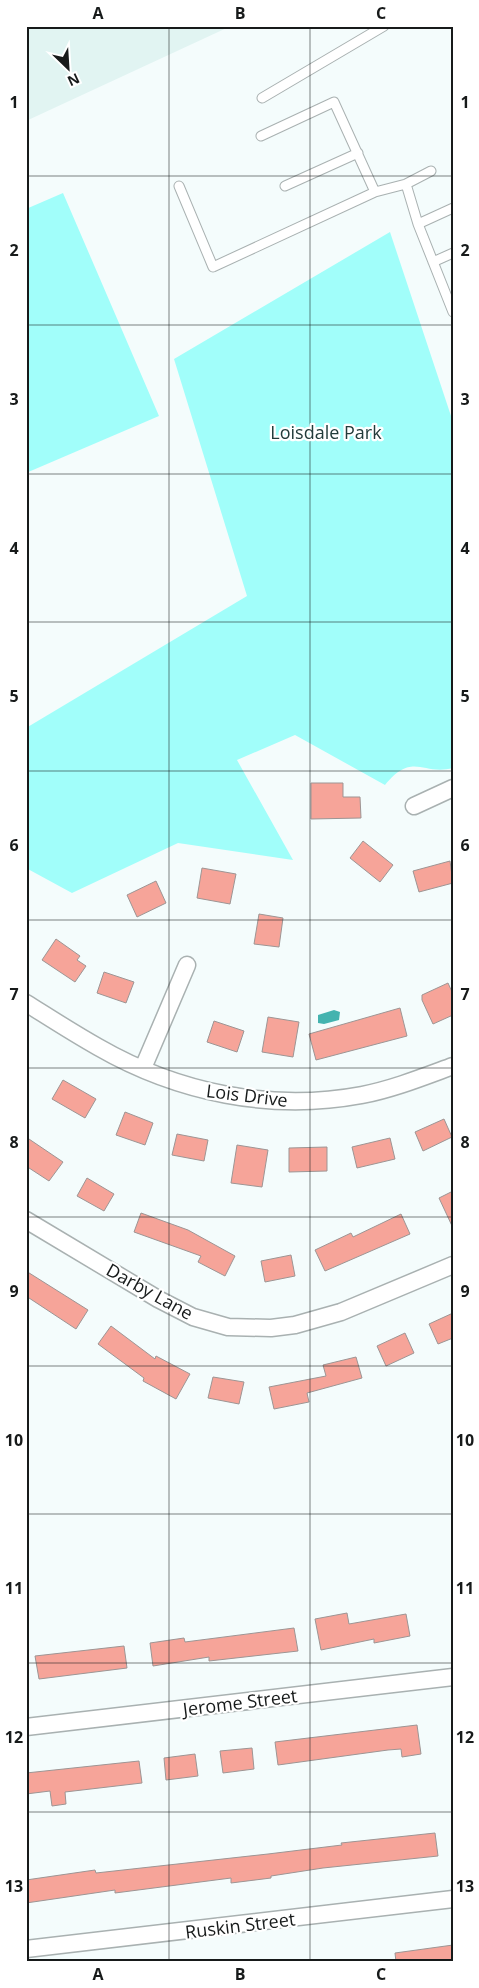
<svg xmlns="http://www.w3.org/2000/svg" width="479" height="1988" font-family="'Open Sans',sans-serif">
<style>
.built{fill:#e1f4f2}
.green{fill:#a1fefa}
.water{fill:#44b3af}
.building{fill:#f6a499;stroke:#9d9594}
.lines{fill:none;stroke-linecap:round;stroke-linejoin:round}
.service-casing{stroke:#a9b1b1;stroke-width:11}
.minor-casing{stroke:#a9b1b1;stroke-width:19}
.service{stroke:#fff;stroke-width:9}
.minor{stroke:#fff;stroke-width:16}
.grid{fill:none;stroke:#171a1a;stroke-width:1;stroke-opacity:0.55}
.labels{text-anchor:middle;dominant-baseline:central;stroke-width:4.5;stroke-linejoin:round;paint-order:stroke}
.park-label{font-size:18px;fill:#223b3a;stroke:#fff}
.street-label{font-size:18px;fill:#171a1a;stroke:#fff}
.neatline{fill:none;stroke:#171a1a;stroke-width:2}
.grid-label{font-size:16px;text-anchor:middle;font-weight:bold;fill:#171a1a}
</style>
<rect width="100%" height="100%" fill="#f4fcfc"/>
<!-- built -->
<path class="built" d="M26,26H231L26,121Z"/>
<!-- green -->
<path class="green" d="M63,193L159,416L26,473V209Z
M390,232L453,422V768C422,776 413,751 385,785L295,735L237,760L293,860L178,843L72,893L26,868V728L247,596L174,359Z"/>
<!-- water -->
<path class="water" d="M334,1010L340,1012L339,1020L324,1024L318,1023V1015Z"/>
<!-- building -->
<path class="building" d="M311,783H343V797H360L361,818L311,819Z
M363,841L393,865L380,882L350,858Z
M450,861L453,883L419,892L413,871Z
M202,868L236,874L230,904L197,898Z
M156,881L166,903L137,917L127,895Z
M259,914L283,918L279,947L254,944Z
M56,939L80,956L77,960L86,966L75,982L42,960Z
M104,972L134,982L126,1003L97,993Z
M448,983L453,994V1015L433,1024L422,1000V995Z
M400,1008L407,1036L316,1060L309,1034Z
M268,1017L299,1022L293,1057L262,1052Z
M214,1021L244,1031L237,1052L207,1042Z
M63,1080L96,1099L85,1118L52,1099Z
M125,1112L153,1123L145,1145L116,1135Z
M444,1119L452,1137L423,1151L415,1132Z
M177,1134L208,1140L204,1161L172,1155Z
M26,1137L63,1162L49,1181L26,1166Z
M390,1138L395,1159L357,1168L352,1147Z
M237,1145L268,1150L262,1187L231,1183Z
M327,1147V1171L289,1172V1148Z
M87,1178L114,1194L104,1211L77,1196Z
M453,1191V1228L439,1198Z
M141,1213L188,1230L235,1256L225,1276L198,1262L201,1256L134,1232Z
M401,1214L410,1234L325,1271L315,1250L351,1233L353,1237Z
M291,1255L295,1276L265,1282L261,1261Z
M26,1271L88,1310L76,1329L26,1296Z
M453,1313V1338L438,1344L429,1324Z
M111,1326L155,1359L156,1356L190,1374L176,1399L143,1381L144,1378L98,1344Z
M405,1333L414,1353L386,1366L377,1346Z
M356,1357L362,1378L307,1393L309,1402L274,1409L269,1387L326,1376L323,1365Z
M213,1377L244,1382L239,1404L208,1398Z
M347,1613L349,1624L406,1614L410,1636L374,1643V1639L321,1650L315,1619Z
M294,1628L298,1651L209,1661V1657L153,1666L150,1643L184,1638L185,1642Z
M124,1646L127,1668L39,1679L35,1656Z
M417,1725L421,1754L402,1757L401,1749L388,1750L278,1765L275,1742Z
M252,1748L254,1769L223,1773L220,1751Z
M195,1754L198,1776L166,1780L164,1758Z
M139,1761L142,1783L65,1792L66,1804L52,1806L50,1791L26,1794V1773Z
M435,1833L438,1856L323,1868L271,1876V1878L231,1883V1878L115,1893V1890L26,1903V1880L95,1870L96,1873L268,1854L342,1845L341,1843Z
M453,1945V1962H396L395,1953Z"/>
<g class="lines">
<!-- service casing -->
<g class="service-casing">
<path id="service" d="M262,98L384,26
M261,136L334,102L375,192
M406,184L418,224L453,312
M179,186L213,267L375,192L406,184L431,171
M285,186L358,153
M418,224L453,208
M433,262L453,253"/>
</g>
<!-- minor casing -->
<g class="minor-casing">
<path id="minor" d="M414,806L453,788
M26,1003C50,1018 73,1033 98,1047C178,1093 271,1112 362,1095C393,1089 423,1077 453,1066
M143,1068L187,965
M26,1220L158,1299L193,1317L228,1327L271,1328L295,1325L341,1312L453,1265
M26,1727L453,1677
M26,1949L453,1899"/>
</g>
<!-- service -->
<use href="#service" class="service"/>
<!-- minor -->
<use href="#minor" class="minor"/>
</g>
<!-- grid -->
<path class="grid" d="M169,26V1962M310,26V1962M26,176H453M26,325H453M26,474H453M26,622H453M26,771H453M26,920H453M26,1068H453M26,1217H453M26,1366H453M26,1514H453M26,1663H453M26,1812H453"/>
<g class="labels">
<!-- park labels -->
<g class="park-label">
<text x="326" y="432">Loisdale Park</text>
</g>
<!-- street labels -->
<g class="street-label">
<text transform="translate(247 1095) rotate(7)">Lois Drive</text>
<text transform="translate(150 1291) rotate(29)">Darby Lane</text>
<text transform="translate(240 1702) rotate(-7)">Jerome Street</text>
<text transform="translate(240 1925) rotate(-7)">Ruskin Street</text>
</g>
</g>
<!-- border -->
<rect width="479" height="1988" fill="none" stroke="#ffffff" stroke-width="55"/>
<!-- north arrow -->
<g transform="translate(68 68) rotate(155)" stroke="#ffffff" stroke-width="4" paint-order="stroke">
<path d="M0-4L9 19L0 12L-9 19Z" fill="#171a1a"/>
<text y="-8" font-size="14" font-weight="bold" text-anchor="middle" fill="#171a1a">N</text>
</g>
<rect x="28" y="28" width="424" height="1932" class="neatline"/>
<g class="grid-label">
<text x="98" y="19">A</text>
<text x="240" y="19">B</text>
<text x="381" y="19">C</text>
<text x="14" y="108">1</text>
<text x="465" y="108">1</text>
<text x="14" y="256">2</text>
<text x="465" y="256">2</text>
<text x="14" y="405">3</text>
<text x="465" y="405">3</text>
<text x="14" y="554">4</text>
<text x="465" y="554">4</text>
<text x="14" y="702">5</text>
<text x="465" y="702">5</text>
<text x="14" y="851">6</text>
<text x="465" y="851">6</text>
<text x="14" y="1000">7</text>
<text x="465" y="1000">7</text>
<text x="14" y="1148">8</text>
<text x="465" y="1148">8</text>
<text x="14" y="1297">9</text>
<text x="465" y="1297">9</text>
<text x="14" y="1446">10</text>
<text x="465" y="1446">10</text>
<text x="14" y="1594">11</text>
<text x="465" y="1594">11</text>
<text x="14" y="1743">12</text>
<text x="465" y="1743">12</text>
<text x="14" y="1892">13</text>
<text x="465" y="1892">13</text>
<text x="98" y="1980">A</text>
<text x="240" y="1980">B</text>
<text x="381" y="1980">C</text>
</g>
</svg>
